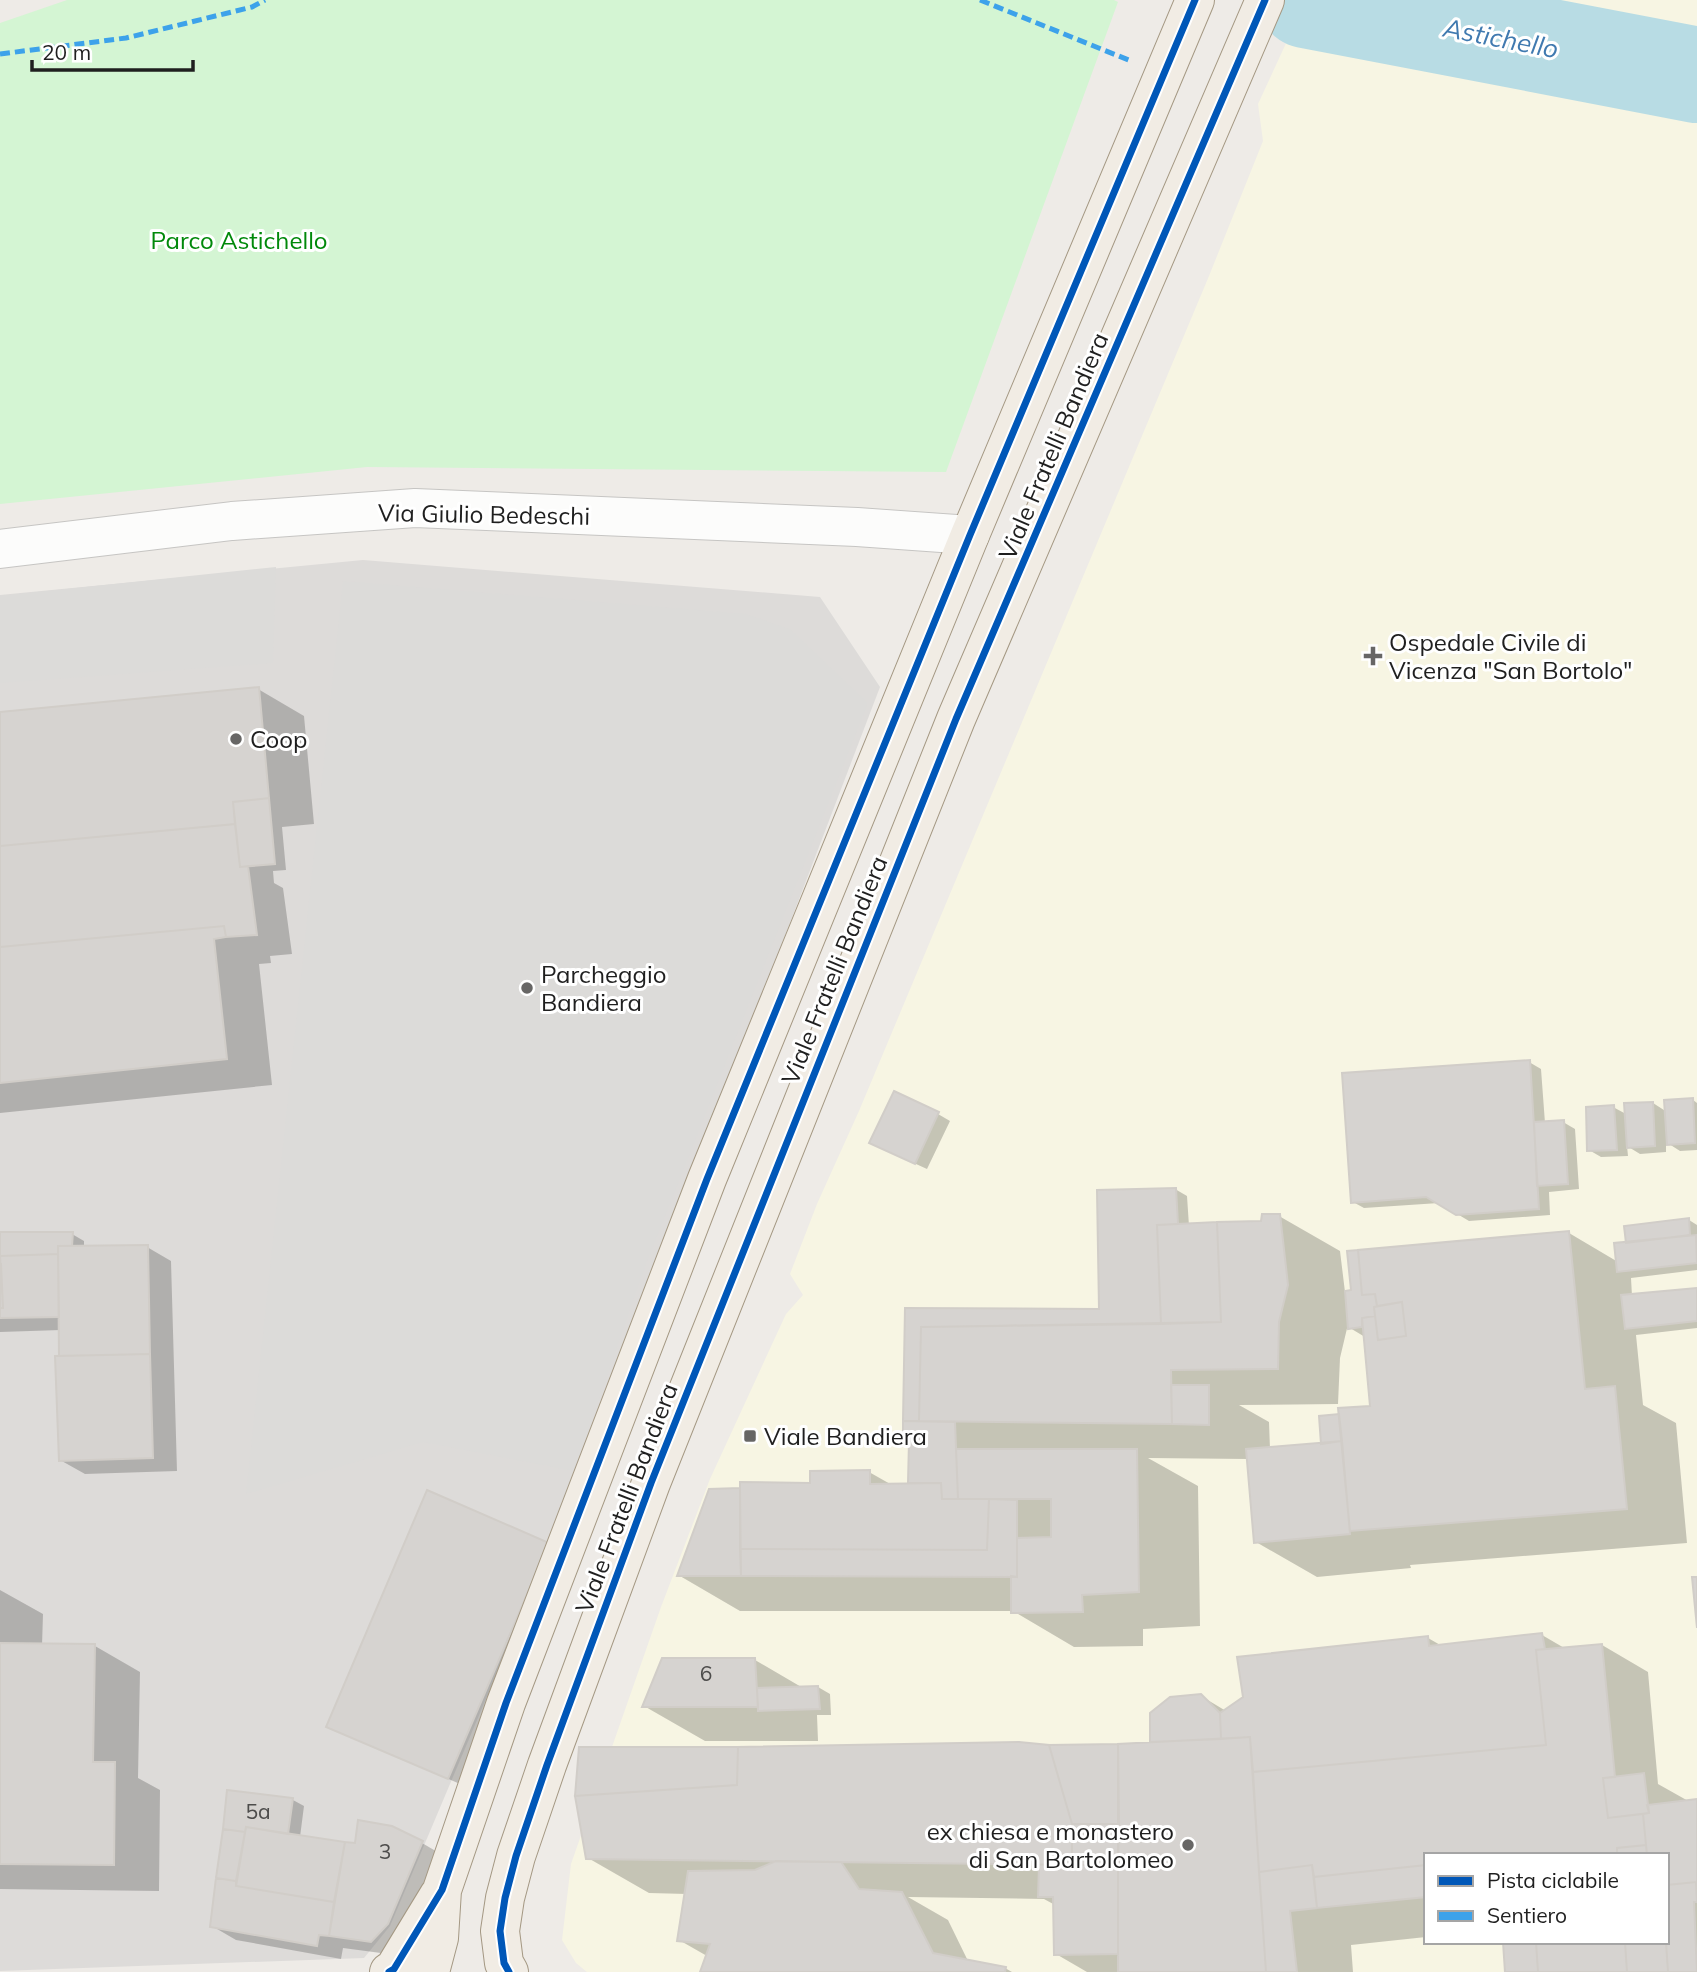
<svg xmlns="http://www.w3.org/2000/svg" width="1697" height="1972" font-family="Mulish,sans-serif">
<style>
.residential{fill:#dddbd9}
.education{fill:#f7f5e3;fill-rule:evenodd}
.park{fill:#d4f5d3}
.parking{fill:#dcdbd9}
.shadow{fill:#0003;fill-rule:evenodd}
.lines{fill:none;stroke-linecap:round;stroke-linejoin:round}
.river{stroke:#b8dce4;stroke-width:96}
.building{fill:#d6d3d0;stroke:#d1cdc8;stroke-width:2}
.minor-casing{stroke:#c6c5c3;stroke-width:40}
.major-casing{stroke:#a49883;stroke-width:40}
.minor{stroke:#fcfcfb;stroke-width:38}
.major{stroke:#f1ece4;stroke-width:38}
.quiet{stroke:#3da2ea;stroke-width:5;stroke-dasharray:10 5;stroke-linecap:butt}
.cycleway-casing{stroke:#fff;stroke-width:11}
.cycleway{stroke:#0057b8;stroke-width:7}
.poi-dot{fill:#676665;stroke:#fff;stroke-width:2.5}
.labels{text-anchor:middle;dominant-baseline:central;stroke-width:6;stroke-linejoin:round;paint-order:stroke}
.number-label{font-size:21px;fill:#4d4c4b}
.park-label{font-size:24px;fill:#01890a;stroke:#fff}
.street-label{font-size:24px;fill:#1f1f1f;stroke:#fff}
.poi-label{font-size:24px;fill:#1f1f1f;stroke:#fff;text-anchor:start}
.water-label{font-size:26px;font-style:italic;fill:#407ab0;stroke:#fff}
</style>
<rect width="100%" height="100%" fill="#eeebe7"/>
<!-- residential -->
<path class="residential" d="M363,560L820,597L880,687L567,1507L390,1926L364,1958L0,1971V595Z"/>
<!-- education -->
<path class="education" d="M1306,0H1697V1972H587L576,1963L562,1940L571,1864L661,1607L710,1479L786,1314L803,1295L790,1274L817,1204L859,1111L1209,276L1263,141L1258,104ZM1426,1855H1667V1942H1426Z"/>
<!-- park -->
<path class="park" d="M67,0H1114L1118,2L946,472L367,467L0,504V23Z"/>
<!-- parking -->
<path class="parking" d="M276,567L273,663L0,683V596Z
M343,581L746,614L790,629L868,703L643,1272L574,1471L423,1442L246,1494Z"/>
<!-- shadow -->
<path class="shadow" d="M258,689L304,716L314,824L282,827L286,870L273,871L274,883L283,888L292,954L270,956L271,963L259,964L272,1085L0,1113V713Z
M1529,1062L1541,1069L1545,1123L1563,1122L1575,1129L1579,1189L1549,1192L1550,1215L1469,1221L1439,1203L1364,1208L1353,1202Z
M1693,1100L1697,1103V1150L1680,1151L1666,1142V1152L1640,1154L1627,1146L1628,1156L1601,1157L1589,1150L1613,1107L1626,1114L1653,1103L1667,1112Z
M938,1114L950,1121L927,1169L883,1149Z
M1175,1189L1187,1196L1189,1226L1263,1223L1279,1216L1340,1251L1345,1292L1569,1233L1618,1262L1628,1244L1689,1220L1697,1225V1270L1631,1278L1632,1296L1697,1289V1328L1636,1335L1643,1405L1676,1423L1687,1543L1410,1565L1411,1568L1317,1577L1256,1542L1248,1459L1148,1458L1198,1486L1200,1626L1143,1629V1646L1074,1647L1013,1611H740L680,1576L812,1485L869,1472L892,1485H910L911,1443L904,1439L907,1310L1101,1311ZM1349,1320L1350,1328L1365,1337L1372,1408L1323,1445L1270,1449L1269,1422L1239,1405L1338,1404L1340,1358Z
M0,1234H72L84,1241V1248L147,1247L171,1261L177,1471L85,1474L60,1460L61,1330L0,1332Z
M549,1544L460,1784L328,1726Z
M0,1590L43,1614L42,1646H95L140,1672L138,1778L160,1790L159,1891L0,1889Z
M1542,1635L1566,1649L1602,1645L1648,1672L1658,1784L1690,1802L1697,1801V1972H1507L1667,1942V1855H1426V1937L1351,1945L1353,1972H1087L1056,1954L1055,1905L1044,1899L908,1897L948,1920L968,1961L1005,1968L1012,1972H702L707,1956L679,1940L687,1894L649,1893L588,1858L580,1748L1019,1744L1049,1746L1157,1744L1152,1741L1201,1696L1226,1711L1428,1638L1442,1646Z
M755,1660L803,1688L818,1687L830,1694L831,1715H817L818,1741H705L644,1706Z
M229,1792L293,1800L304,1806L300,1837L357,1845L422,1843L446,1857L396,1955L343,1948L341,1959L236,1940L212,1926Z"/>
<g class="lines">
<!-- river -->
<path class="river" d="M1306,0L1697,75"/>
</g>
<!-- building -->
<path class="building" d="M259,687L269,798L233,802L235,824L0,846V712Z
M269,798L275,864L240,867L233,802Z
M235,824L240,867L248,866L257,935L226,937L224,926L0,947V846Z
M224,926L226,937L214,939L227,1059L0,1083V947Z
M1530,1060L1539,1209L1456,1215L1426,1197L1351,1203L1342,1073Z
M894,1091L939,1112L915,1164L869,1143Z
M1693,1098L1695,1143L1667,1145L1664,1100Z
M1653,1102L1655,1146L1627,1148L1624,1103Z
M1614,1105L1617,1150L1587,1151L1586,1107Z
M1564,1120L1568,1184L1537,1186L1534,1122Z
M1176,1188L1178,1224L1157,1225L1161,1324L921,1327L919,1421H903L905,1308L1099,1309L1097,1190Z
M1262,1214H1280L1288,1285L1279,1322L1278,1369L1171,1370L1172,1424L919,1421L921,1327L1221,1322L1217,1222L1261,1221Z
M1689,1218L1690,1235L1626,1243L1624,1226Z
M1217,1222L1221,1322L1161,1324L1157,1225Z
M1569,1231L1585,1389L1615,1386L1627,1509L1350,1531L1338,1408L1370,1406L1362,1318L1375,1316L1378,1340L1406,1336L1402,1302L1377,1306L1375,1294L1362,1295L1358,1250Z
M0,1232H73L72,1246H58V1254L0,1256Z
M1696,1235L1697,1263L1617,1272L1614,1243Z
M148,1245L150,1354L59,1356L58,1246Z
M1358,1250L1362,1295L1375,1294L1377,1306L1374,1307L1375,1316L1362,1318V1327L1348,1329L1345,1291L1351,1290L1347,1251Z
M58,1254L59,1317L0,1318V1308H3L0,1256Z
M0,1264H1L3,1308H0Z
M1697,1288V1321L1625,1329L1621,1295Z
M1402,1302L1406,1336L1378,1340L1374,1307Z
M150,1354L153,1458L59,1461L55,1356Z
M1171,1385H1209V1425L1172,1424Z
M1339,1414L1342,1441L1321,1444L1319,1416Z
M903,1421L955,1422L958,1499H942L941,1483H908L909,1441L903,1440Z
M1342,1441L1350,1534L1254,1543L1246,1449Z
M956,1449H1137L1139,1592L1082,1595L1083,1612L1011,1613V1576L1017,1577V1538L1051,1537V1499H958Z
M870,1470V1484L941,1483L942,1499H989L987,1550L740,1549V1482L810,1483V1471Z
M740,1488L741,1576H677L709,1489Z
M427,1490L549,1543L448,1779L326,1727Z
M989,1499L1017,1500V1577L741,1576L740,1549L987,1550Z
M1692,1577H1697V1628Z
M1542,1633L1545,1649L1536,1650L1546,1745L1253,1772L1250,1737L1221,1739L1220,1713L1243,1697L1237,1657L1428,1636L1429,1646Z
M0,1643L95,1644L93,1762H115L114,1865L0,1864Z
M1602,1644L1615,1777L1603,1778L1608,1818L1643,1814L1646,1845L1617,1848V1855H1426V1865L1314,1877L1312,1865L1259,1872L1253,1772L1546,1745L1536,1650Z
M662,1658H755L758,1707H642Z
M818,1686L820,1709L758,1711L757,1688Z
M1201,1694L1220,1713L1221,1739L1150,1742V1713L1170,1697Z
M1250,1737L1266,1972H1118V1744Z
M1019,1742L1049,1745L1072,1824V1865L586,1859L575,1796L737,1785L738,1747Z
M1118,1744L1119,1824H1072L1049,1745Z
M579,1747H738L737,1785L575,1796Z
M1644,1773L1649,1813L1608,1818L1603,1778Z
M227,1790L293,1798L288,1834L246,1827L245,1832L223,1829Z
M1697,1799V1888L1696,1882L1667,1885V1855H1647L1643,1814L1649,1813L1647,1805Z
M358,1820L392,1826L423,1841L388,1924L371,1942L329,1936L345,1842L355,1843Z
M1072,1824H1119L1118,1865H1072Z
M246,1827L345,1842L334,1902L236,1886Z
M223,1829L245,1832L236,1881L216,1878Z
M1646,1845L1647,1855H1617V1848Z
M776,1861L841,1862L859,1889L902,1892L933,1953L1006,1967L1005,1972H700L710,1944L677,1941L688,1871L755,1870Z
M1039,1865H1118V1954L1054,1955L1053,1897H1038Z
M1312,1865L1317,1908L1290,1911L1297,1972H1266L1259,1872Z
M1426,1865V1897L1317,1908L1314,1877Z
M216,1878L236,1881V1886L334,1902L329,1936L319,1935L317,1946L210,1927Z
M1696,1882L1697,1902H1694L1697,1972H1668L1666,1942L1667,1885Z
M1503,1942H1536L1538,1972H1505Z
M1536,1942H1625L1627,1972H1538Z
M1625,1942H1666L1668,1972H1627Z"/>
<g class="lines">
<!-- minor casing -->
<g class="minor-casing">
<path id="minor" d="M0,549L232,521L415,508L857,527L970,535"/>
</g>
<!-- major casing -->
<g class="major-casing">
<path id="major" d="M389,1972L394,1969L439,1895
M430,1972L439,1938L442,1890L506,1703L707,1179L970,535L1195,0
M509,1972L504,1963L500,1931L505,1898L516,1856L547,1765L651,1483L956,719L1265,0"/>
</g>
<!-- minor -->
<use href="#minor" class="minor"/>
<!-- major -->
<use href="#major" class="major"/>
<!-- quiet -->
<path class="quiet" d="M980,0L1131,61
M0,54L126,38L252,7L265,0"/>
<!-- cycleway casing -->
<g class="cycleway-casing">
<path id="cycleway" d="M389,1972L394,1969L442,1890L506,1703L707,1179L970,535L1195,0
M509,1972L504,1963L500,1931L505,1898L516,1856L547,1765L651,1483L956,719L1265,0"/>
</g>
<!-- cycleway -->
<use href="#cycleway" class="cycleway"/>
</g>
<!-- markers -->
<g class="poi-dot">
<path d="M1369.5 645.5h7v7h7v7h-7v7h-7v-7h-7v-7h7z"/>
<circle cx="236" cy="739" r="7"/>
<circle cx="527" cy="988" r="7"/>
<rect x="743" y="1429" width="14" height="14" rx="3.5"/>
<circle cx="1188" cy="1845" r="7"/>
</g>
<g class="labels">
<!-- number labels -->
<g class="number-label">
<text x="706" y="1673">6</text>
<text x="258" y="1811">5a</text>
<text x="385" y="1851">3</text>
</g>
<!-- park labels -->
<g class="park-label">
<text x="239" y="240">Parco Astichello</text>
</g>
<!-- street labels -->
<g class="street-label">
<text transform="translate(1053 446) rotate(-67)">Viale Fratelli Bandiera</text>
<text transform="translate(484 514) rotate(1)">Via Giulio Bedeschi</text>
<text transform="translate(834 970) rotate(-68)">Viale Fratelli Bandiera</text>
<text transform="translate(626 1498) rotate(-69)">Viale Fratelli Bandiera</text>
</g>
<!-- poi labels -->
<g class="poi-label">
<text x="1389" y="642">Ospedale Civile di<tspan x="1389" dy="28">Vicenza "San Bortolo"</tspan></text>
<text x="250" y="739">Coop</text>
<text x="541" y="974">Parcheggio<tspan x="541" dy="28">Bandiera</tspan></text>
<text x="764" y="1436">Viale Bandiera</text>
<text x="1174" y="1831" text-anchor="end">ex chiesa e monastero<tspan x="1174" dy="28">di San Bartolomeo</tspan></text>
</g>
<!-- water labels -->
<g class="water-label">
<text transform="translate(1501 38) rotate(11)">Astichello</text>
</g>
</g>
<!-- legend -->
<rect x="1424" y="1853" width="245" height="91" fill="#ffffff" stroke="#a5a5a5" stroke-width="2"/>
<rect x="1438" y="1876" width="35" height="10" fill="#0057b8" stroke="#a5a5a5" stroke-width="2"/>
<text x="1487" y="1888" font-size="21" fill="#1f1f1f">Pista ciclabile</text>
<rect x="1438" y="1911" width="35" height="10" fill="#3da2ea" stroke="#a5a5a5" stroke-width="2"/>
<text x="1487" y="1923" font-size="21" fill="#1f1f1f">Sentiero</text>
<!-- scale -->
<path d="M32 60v10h161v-10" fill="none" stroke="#1f1f1f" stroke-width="3.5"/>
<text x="42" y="60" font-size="21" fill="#1f1f1f" stroke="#ffffff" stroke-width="5" paint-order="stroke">20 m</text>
</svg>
